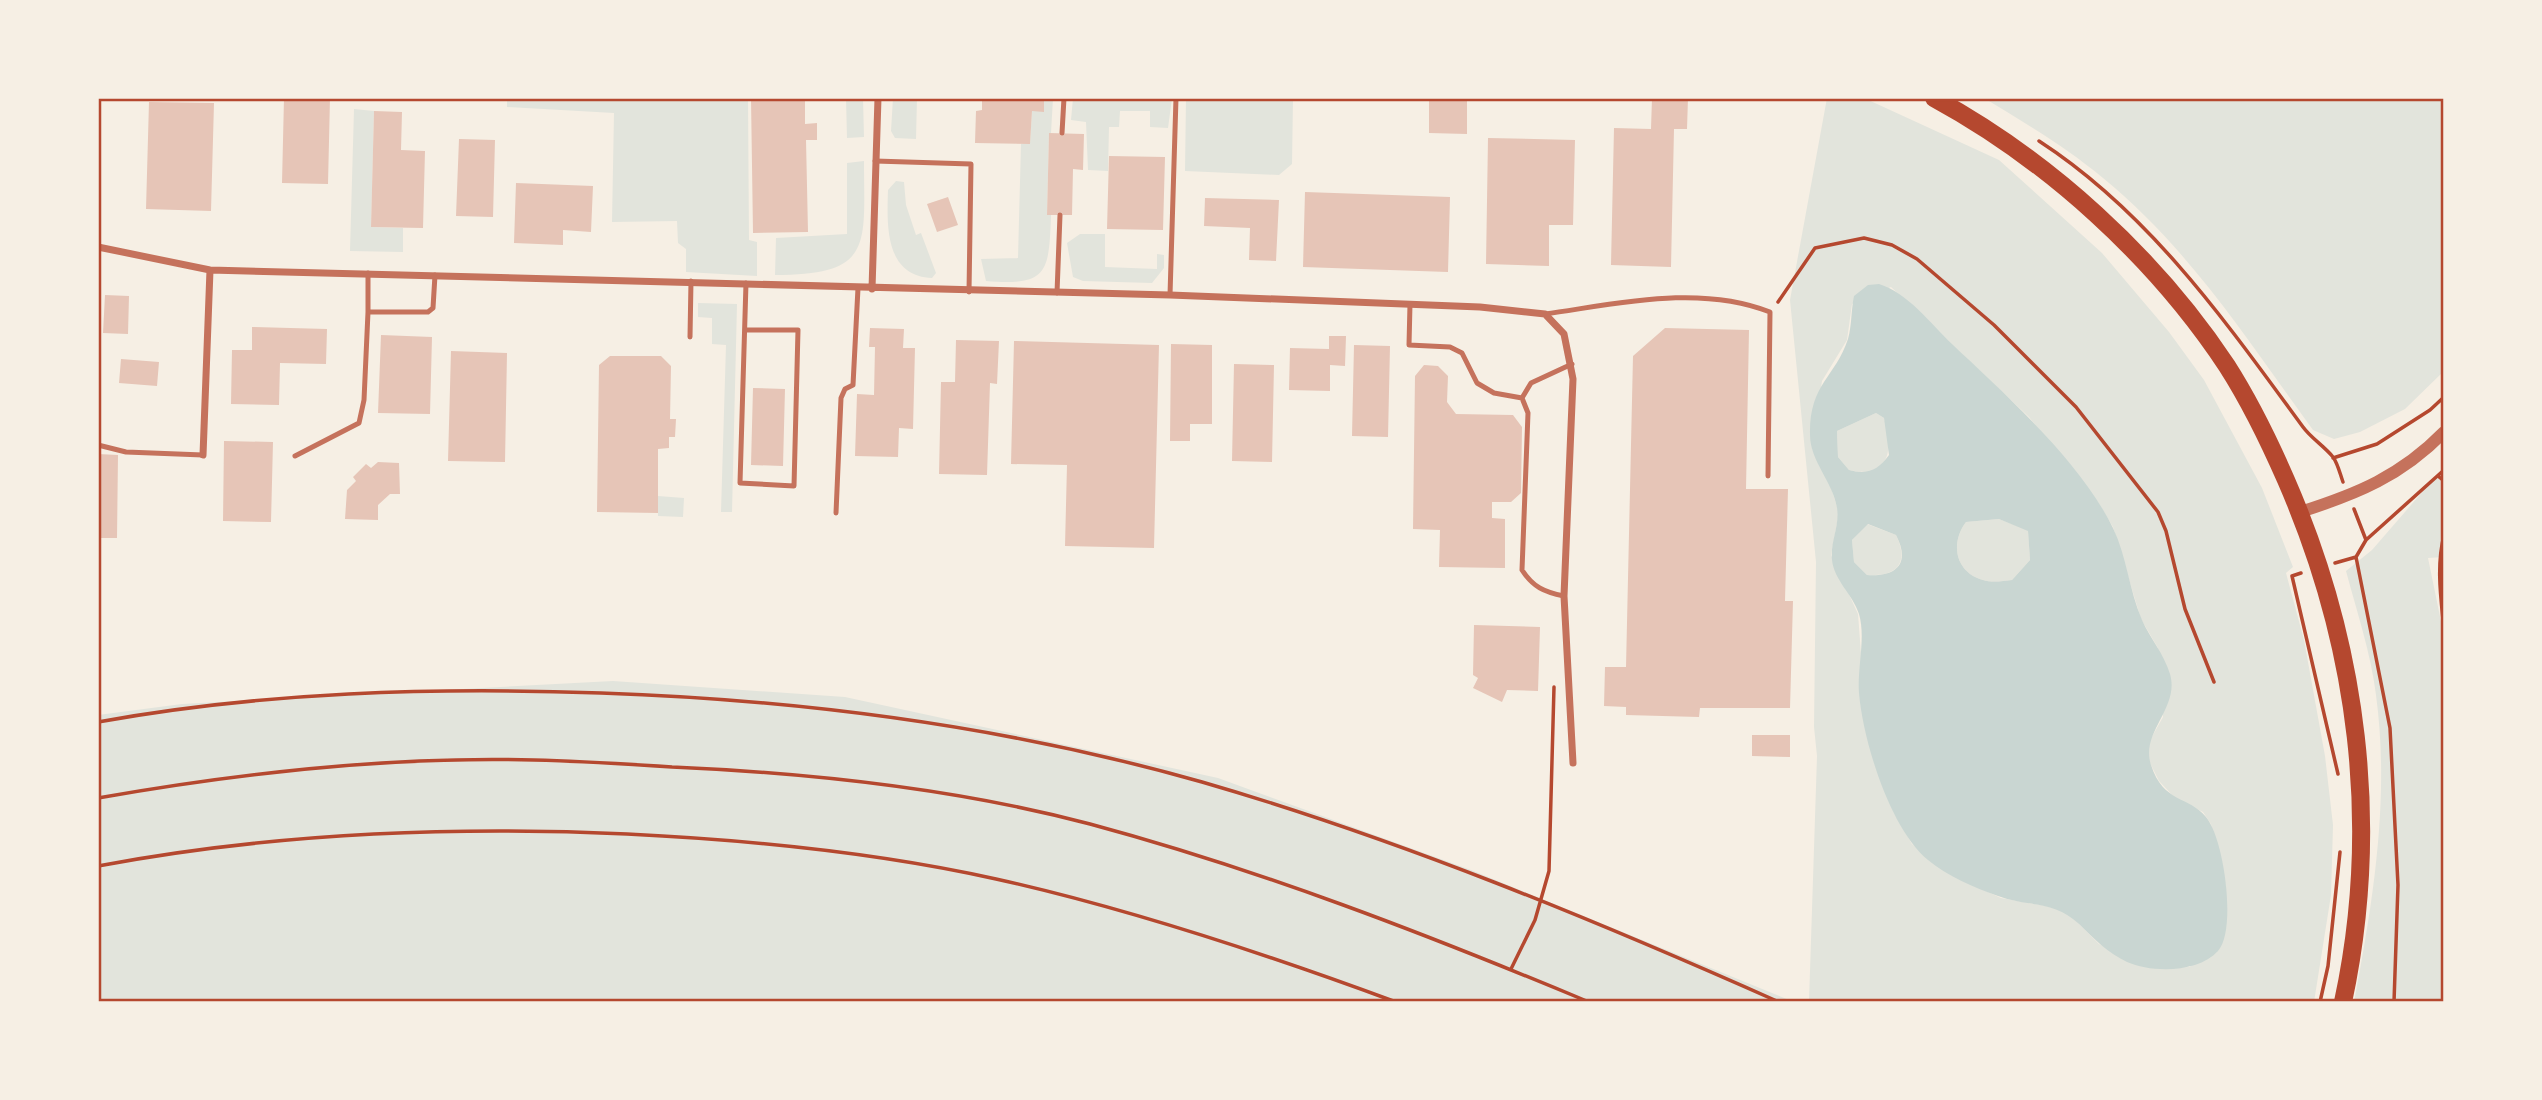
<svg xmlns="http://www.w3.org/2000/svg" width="2542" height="1100" font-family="'Open Sans',sans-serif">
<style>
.green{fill:#e2e4dc;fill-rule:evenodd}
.water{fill:#c9d6d2;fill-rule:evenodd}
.building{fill:#e6c5b7}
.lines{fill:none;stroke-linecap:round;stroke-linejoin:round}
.path{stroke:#b5482f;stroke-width:3.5}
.service{stroke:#c5725c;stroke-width:5}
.minor{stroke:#c5725c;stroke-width:7}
.tertiary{stroke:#c5725c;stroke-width:12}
.primary{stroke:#b5482f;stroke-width:18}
.neatline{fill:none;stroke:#b5482f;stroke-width:2.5}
</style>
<rect width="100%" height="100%" fill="#f6efe4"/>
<!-- green -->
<path class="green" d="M507,98H748L749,240L757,242V276L686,272V249L678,243L677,221L612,222L614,113L507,107Z
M846,98H863L864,137L847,138Z
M893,98H917L916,139L895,138L891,131Z
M1044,98H1053L1051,133H1049L1047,214L1051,215C1049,273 1048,286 986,281L981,259L1018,258L1021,144L1030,143L1032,111H1043Z
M1073,98H1172L1168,128L1150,127V111H1120L1119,127H1109L1108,171L1088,170L1086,122L1071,120Z
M1186,98H1293L1292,164L1279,175L1185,171Z
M1827,98H1864L1999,160L2102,253L2169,332L2204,380L2262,488L2293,567L2286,573L2304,640L2325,756L2333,825L2331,895L2314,1002H1809L1817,756L1814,727L1816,562L1790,300ZM1891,287L2029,417L2098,502L2113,527L2141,619L2158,648L2163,717L2149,742V761L2159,781L2176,799L2203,812L2211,824L2226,887L2190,967L2150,968L2099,944L2070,915L2057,908L2001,898L1951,875L1912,844L1894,813L1867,732L1858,614L1831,555L1839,513L1829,481L1812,449L1822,381L1847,340L1852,304Z
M1984,98H2444V371L2405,409L2360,432L2334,439L2313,430C2249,342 2189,248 2103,178C2066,147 2025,123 1984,98Z
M354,109L374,111L371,227L403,228V252L350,251Z
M864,161C864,245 874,275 775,275L776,238L847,234V163Z
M896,181L904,182L906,205L916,235L921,233L936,273L932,278C884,276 887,224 888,190Z
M1080,234H1105V267L1157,269V254L1164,255V268L1152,283L1083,281L1073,277L1067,243Z
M698,303L737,304L732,512H721L726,345L712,344V318L698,317Z
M1876,413L1884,418C1894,448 1890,480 1849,470L1838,457L1837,431Z
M2444,467V557L2428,558L2444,636V1002H2354C2373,902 2390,798 2376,695C2371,654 2357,612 2346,571L2372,550Z
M658,496L684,498L683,517L658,516Z
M1999,519L2028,530L2030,560L2012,580C2003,581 1992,583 1983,580C1955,572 1950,543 1966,522Z
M1867,524L1896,535C1910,564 1896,577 1867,575L1854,562L1852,540Z
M613,681L845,697L1218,778L1471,870L1794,1002H98V715L182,704Z"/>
<!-- water -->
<path class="water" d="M1879,284C1908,293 1930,323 1952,344C2005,394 2081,462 2113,528C2127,557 2129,590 2142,620C2150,638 2164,654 2170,674C2180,708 2140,732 2151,765C2163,803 2189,796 2206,817C2224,838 2237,930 2218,951C2198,973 2152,973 2127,962C2108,953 2093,938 2079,924C2054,900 2027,907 1998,896C1975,888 1947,876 1928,860C1890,829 1863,741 1859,693C1857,668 1866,638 1859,614C1853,595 1834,580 1832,560C1830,542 1840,525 1837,508C1833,482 1810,461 1810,435C1809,384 1835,378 1848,339C1852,325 1851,310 1854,296L1868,285ZM1876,413L1884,418L1889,455C1878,470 1868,475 1849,470L1838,457L1837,431ZM1999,519L2028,531L2030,560L2012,580C2003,581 1992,583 1983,580C1955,572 1950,543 1966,522ZM1868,524L1896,535C1911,564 1896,577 1867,575L1854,562L1852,540Z"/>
<!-- building -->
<path class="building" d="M284,98H330L328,184L282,183Z
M751,98H805V124L817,123V140H806L808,232L753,233Z
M982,98H1044V112L1032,111L1030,144L975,143L976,111L982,110Z
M1429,98H1467V134L1429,133Z
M1652,98H1688L1687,129H1674L1671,267L1611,265L1614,128L1651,129Z
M149,102L214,103L211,211L146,209Z
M374,111L402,112L401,150L425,151L423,228L371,227Z
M1049,133L1084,134L1083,170L1073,169L1072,215H1047Z
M1488,138L1575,140L1573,225H1549V266L1486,264Z
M459,139L495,140L493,217L456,216Z
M1109,156L1165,157L1163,230L1107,229Z
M516,183L593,186L591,232L563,230V245L514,243Z
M1305,192L1450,197L1448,272L1303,267Z
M948,197L958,225L937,232L927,204Z
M1205,198L1279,200L1276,261L1249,260L1250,228L1204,226Z
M105,295L129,296L128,334L103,333Z
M252,327L327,329L326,364L280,363L279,405L231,404L232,350H252Z
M870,328L904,329L903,348H915L913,429L899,428L898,457L855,456L857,394L874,395L875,347H869Z
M1665,328L1749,330L1746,489H1788L1785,601H1793L1790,708H1700L1699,717L1626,715V707L1604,706L1605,667H1626L1633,356Z
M381,335L432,337L430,414L378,413Z
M1329,336H1346L1345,366L1330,365V391L1289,390L1290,348L1329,349Z
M956,340L999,341L997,384L990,383L987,475L939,474L941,382H955Z
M1014,341L1159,345L1154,548L1065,546L1067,465L1011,464Z
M1171,344L1212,345V424H1190V441H1170Z
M1354,345L1390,346L1388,437L1352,436Z
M451,351L507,353L505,462L448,461Z
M610,356H661L671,366L670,419H676L675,437H669V448L658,449V513L597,512L599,365Z
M121,359L159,362L157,386L119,383Z
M1234,364L1274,365L1272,462L1232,461Z
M1424,365L1438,366L1448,376L1447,402L1456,414L1513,415L1522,427L1521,493L1511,502H1492V518L1505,519V568L1439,567L1440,530L1413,529L1415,376Z
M753,388L785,389L783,466L751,465Z
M224,441L273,442L271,522L223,521Z
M98,454L118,455L117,538H98Z
M378,462L399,463L400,494H390L378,505V520L345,519L347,490L356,481L353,477L366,464L371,468Z
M1474,625L1540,627L1538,691L1507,690L1502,702L1473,688L1478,678L1473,675Z
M1752,735H1790V757L1752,756Z"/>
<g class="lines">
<!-- path -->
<path class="path" d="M2039,141C2150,213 2226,322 2303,427C2311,438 2324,446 2333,457C2338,464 2340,474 2343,482
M1778,302L1815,248L1864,238L1892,245L1917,259L1994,325L2076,407L2158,512L2166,531L2185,609L2214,682
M2333,458L2377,444L2430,410L2444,397
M2438,476L2444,481
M2354,509L2366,540L2356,557L2390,728L2398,885L2394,1002
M2444,535C2436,567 2441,598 2444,630
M2366,540L2444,470
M2335,563L2356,557
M2301,573L2292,576L2338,774
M98,722C264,692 433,687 601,693C805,700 1005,726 1202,782C1399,839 1592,919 1779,1002
M98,798C240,773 389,756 534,760C580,761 626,764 672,767C812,773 954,788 1090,824C1261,870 1426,934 1589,1002
M98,866C273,833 450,826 627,834C751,840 875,852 996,879C1131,909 1266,954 1396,1002
M1511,969L1535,920L1549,871L1554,687
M2320,1002L2328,966L2340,852"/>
<!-- service -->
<path class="service" d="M1062,133L1064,98
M875,161L971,164L969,292
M368,273V312H428L433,308L435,275
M1057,293L1060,215
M1170,295L1176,98
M1410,304L1409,345L1450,347L1462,353L1477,383L1494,393L1522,398L1528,413L1522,570C1533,587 1544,592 1564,596
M1545,314C1617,304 1699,284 1770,312L1768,476
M745,330H798L794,486L740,483L746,283
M690,337L691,281
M1522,398L1531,383L1572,364
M98,445L126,452L203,455
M295,456L359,423L364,400L368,312
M836,513L841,398L845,389L853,385L858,288"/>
<!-- minor -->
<path class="minor" d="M98,247L210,270L1170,295L1480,307L1545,314L1564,334L1573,379L1564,596L1573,763
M872,289L878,98
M203,455L210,270"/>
<!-- tertiary -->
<path class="tertiary" d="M2300,512C2357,494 2401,476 2444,432"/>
<!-- primary -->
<path class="primary" d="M1934,98C2048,160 2155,257 2227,366C2250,402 2269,441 2286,480C2358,645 2381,825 2343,1002"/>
</g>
<!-- border -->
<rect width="2542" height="1100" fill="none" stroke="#f6efe4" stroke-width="200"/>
<rect x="100" y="100" width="2342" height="900" class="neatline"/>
</svg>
